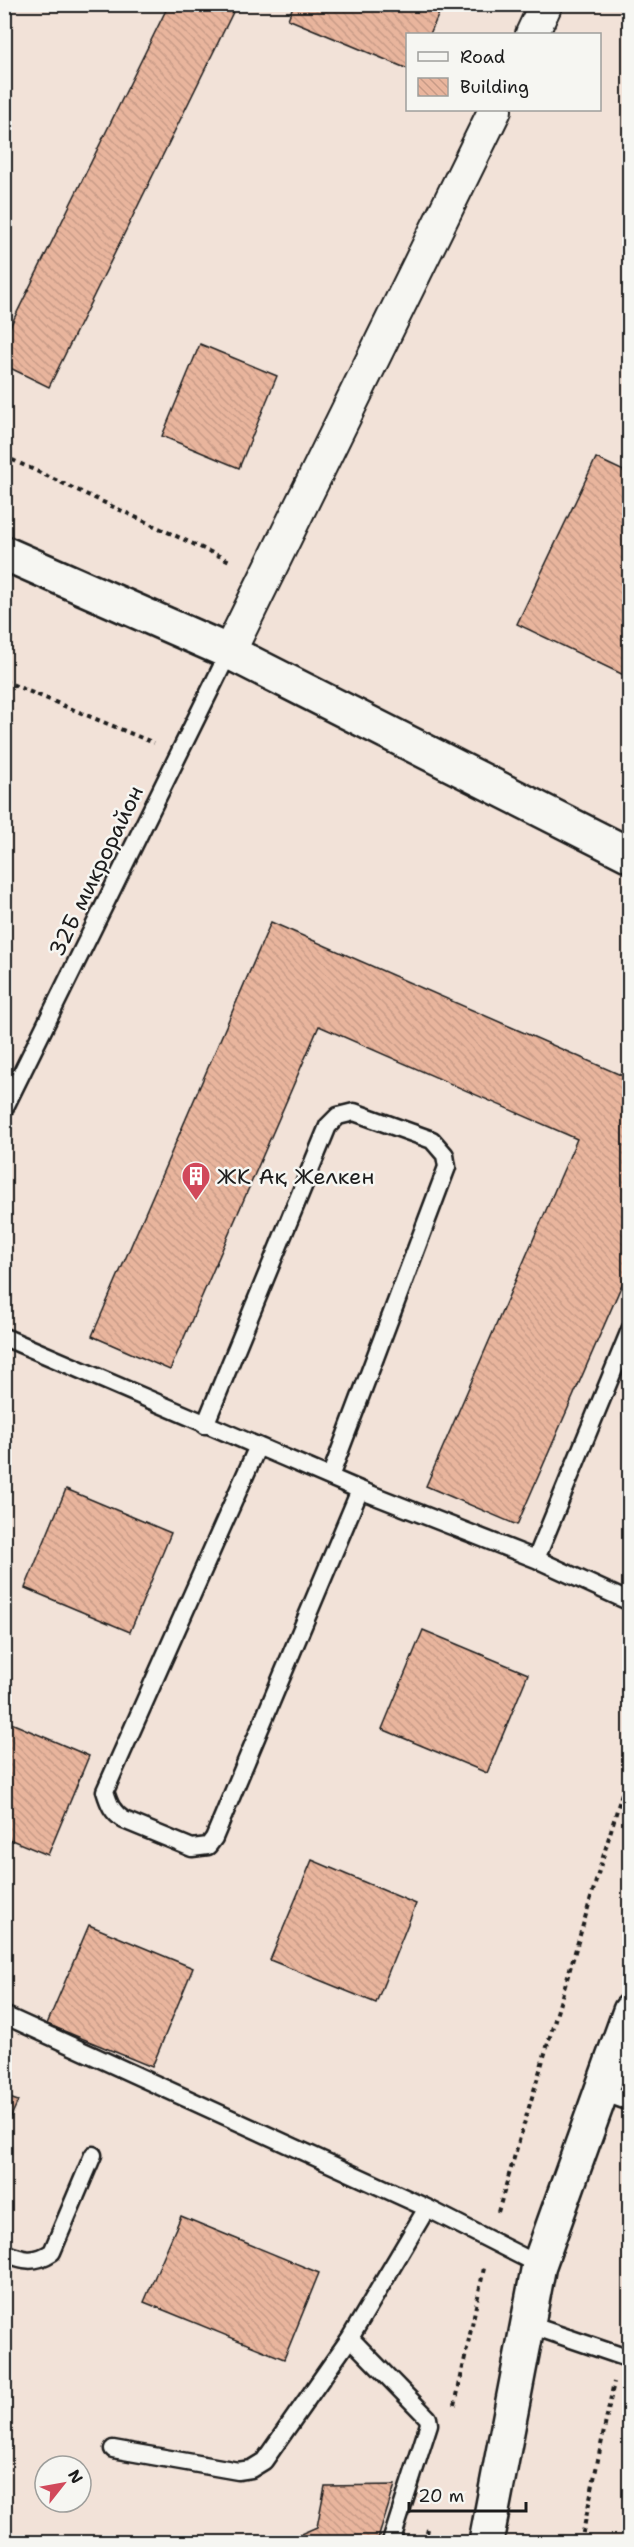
<svg xmlns="http://www.w3.org/2000/svg" width="634" height="2547" font-family="'Shantell Sans',sans-serif">
<style>
.building{fill:url(#building-back-hatch);stroke:#1c1c1c;stroke-width:1.5}
.lines{fill:none;stroke-linecap:round;stroke-linejoin:round}
.lane-casing{stroke:#1c1c1c;stroke-width:21}
.street-casing{stroke:#1c1c1c;stroke-width:36}
.secondary-casing{stroke:#1c1c1c;stroke-width:38}
.path{stroke:#1c1c1c;stroke-width:4;stroke-dasharray:4.5 4.5;stroke-linecap:butt}
.lane{stroke:#f6f6f2;stroke-width:16}
.street{stroke:#f6f6f2;stroke-width:32}
.secondary{stroke:#f6f6f2;stroke-width:33}
.labels{text-anchor:middle;dominant-baseline:central;stroke-width:5;stroke-linejoin:round;paint-order:stroke}
.street-label{font-size:22px;fill:#1c1c1c;stroke:#f6f6f2}
.poi-label{font-size:22px;fill:#1c1c1c;stroke:#f6f6f2;text-anchor:start}
</style>
<defs>
<pattern id="building-back-hatch" width="6" height="6" patternUnits="userSpaceOnUse" patternTransform="scale(1.5)"><rect width="6" height="6" fill="#e9b59d"/><path d="M-1 5l2 2M0 0l6 6M5-1l2 2" fill="none" stroke="#c79b87"/></pattern>
</defs>
<rect width="100%" height="100%" fill="#f2e2d8"/>
<filter id="ink" filterUnits="userSpaceOnUse"><feTurbulence type="fractalNoise" baseFrequency=".0167" numOctaves="2"/><feDisplacementMap in="SourceGraphic" scale="12" xChannelSelector="R" yChannelSelector="G"/><feConvolveMatrix kernelMatrix="1 2 1 2 8 2 1 2 1" color-interpolation-filters="sRGB"/></filter>
<g filter="url(#ink)">
<!-- building -->
<path class="building" d="M169,4H237L49,387L4,365V339Z
M294,4H443L430,34H408V69L288,19Z
M200,344L277,376L239,468L162,436Z
M596,458L630,474V678L517,624Z
M271,922L630,1079V1266L517,1525L426,1486L577,1139L319,1026L170,1370L92,1336Z
M66,1489L171,1533L130,1632L25,1588Z
M423,1630L528,1674L487,1773L382,1729Z
M4,1720L89,1756L48,1855L4,1837Z
M312,1860L416,1904L376,2003L270,1960Z
M89,1925L193,1968L152,2067L47,2024Z
M4,2096L18,2101L4,2132Z
M181,2216L319,2273L284,2359L144,2302Z
M395,2485L377,2542H282L317,2527L325,2486Z"/>
<g class="lines">
<!-- lane casing -->
<g class="lane-casing">
<path id="lane" d="M4,1109L229,652
M4,1337L360,1490L536,1559L630,1602
M205,1425L328,1126L338,1116L354,1112L432,1140L445,1155L447,1167L330,1477
M258,1446L105,1791C109,1804 112,1812 124,1820L192,1848L208,1846L214,1838L360,1490
M536,1559L630,1330
M4,2015L427,2208L539,2265
M602,2092L630,2102
M4,2253C23,2260 34,2264 52,2252L93,2155
M527,2324L630,2359
M350,2338L428,2418L429,2424L391,2542
M113,2449L238,2471L251,2469L264,2461L350,2338L427,2208"/>
</g>
<!-- street casing -->
<g class="street-casing">
<path id="street" d="M532,34L546,4
M229,652L495,110"/>
</g>
<!-- secondary casing -->
<g class="secondary-casing">
<path id="secondary" d="M4,553L229,652L630,855
M486,2542L539,2265L630,2011"/>
</g>
<!-- path -->
<path class="path" d="M4,456L232,562
M4,681L154,743
M498,2212L630,1766
M626,2328L630,2315
M455,2405L484,2268
M425,2542L428,2529
M581,2542L614,2382"/>
<!-- lane -->
<use href="#lane" class="lane"/>
<!-- street -->
<use href="#street" class="street"/>
<!-- secondary -->
<use href="#secondary" class="secondary"/>
</g>
</g>
<!-- icons -->
<defs>
<g id="building-pin" transform="scale(1.5)"><path d="M0 17L-7.5 6A9.5 9.5 0 1 1 7.5 6Z" fill="#d1495b" stroke="#f6f6f2"/><path d="M-4-6H4V6H1V3H-1V6H-4ZM-2.5-4.3h1.7v1.8h-1.7ZM.8-4.3h1.7v1.8H.8ZM-2.5-1h1.7V.8h-1.7ZM.8-1h1.7V.8H.8Z" fill="#fff"/></g>
</defs>
<g fill-rule="evenodd">
<use href="#building-pin" x="196" y="1176"/>
</g>
<g class="labels">
<!-- street labels -->
<g class="street-label">
<text transform="translate(96 871) rotate(-64)">32Б микрорайон</text>
</g>
<!-- poi labels -->
<g class="poi-label">
<text x="217" y="1176">ЖК Ақ Желкен</text>
</g>
</g>
<!-- margin -->
<rect width="634" height="2547" fill="none" stroke="#f6f6f2" stroke-width="24"/>
<rect x="12" y="12" width="610" height="2523" fill="none" stroke="#1c1c1c" stroke-width="2" filter="url(#ink)"/>
<!-- legend -->
<rect x="406" y="33" width="195" height="78" fill="#f6f6f2" stroke="#9f9f9c" stroke-width="1.5"/>
<rect x="418" y="52" width="30" height="9" fill="#f6f6f2" stroke="#9f9f9c" stroke-width="1.5"/>
<text x="460" y="63" font-size="18" fill="#1c1c1c">Road</text>
<rect x="418" y="78" width="30" height="18" fill="url(#building-back-hatch)" stroke="#9f9f9c" stroke-width="1.5"/>
<text x="460" y="93" font-size="18" fill="#1c1c1c">Building</text>
<!-- north arrow -->
<g transform="translate(63 2484) rotate(59)"><circle r="28" fill="#f6f6f2" stroke="#9f9f9c" stroke-width="1.5"/>
<path d="M0-4.5L10 22L0 15L-10 22Z" fill="#d1495b"/>
<text y="-9" font-size="16" font-weight="bold" text-anchor="middle" fill="#1c1c1c">N</text>
</g>
<!-- scale -->
<path d="M409 2502v9h117v-9" fill="none" stroke="#1c1c1c" stroke-width="3"/>
<text x="418" y="2502" font-size="18" fill="#1c1c1c" stroke="#f6f6f2" stroke-width="4.5" paint-order="stroke">20 m</text>
</svg>
